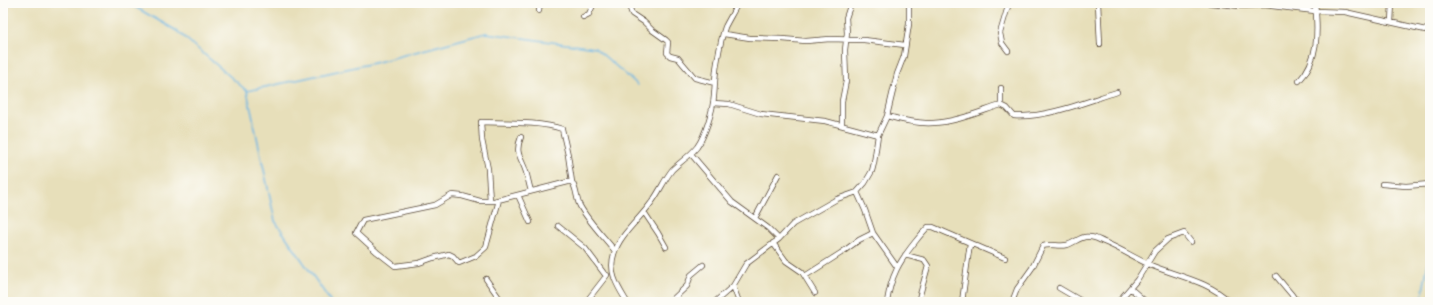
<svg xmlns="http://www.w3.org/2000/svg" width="1433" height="305" font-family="Caveat,sans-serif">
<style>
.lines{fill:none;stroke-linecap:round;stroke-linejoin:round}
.stream{stroke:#6bb6e4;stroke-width:1.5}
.street-casing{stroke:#554535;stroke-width:6}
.street{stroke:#fff;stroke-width:4.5}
</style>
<rect width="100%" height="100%" fill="#fdfcf7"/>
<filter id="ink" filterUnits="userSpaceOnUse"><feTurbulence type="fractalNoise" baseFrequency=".025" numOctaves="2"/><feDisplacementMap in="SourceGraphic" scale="8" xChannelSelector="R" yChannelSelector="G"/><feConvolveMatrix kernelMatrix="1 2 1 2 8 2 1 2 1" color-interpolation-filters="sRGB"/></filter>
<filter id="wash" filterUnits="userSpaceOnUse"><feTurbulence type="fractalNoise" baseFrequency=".012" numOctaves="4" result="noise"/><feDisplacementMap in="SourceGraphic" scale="16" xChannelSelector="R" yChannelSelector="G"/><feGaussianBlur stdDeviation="0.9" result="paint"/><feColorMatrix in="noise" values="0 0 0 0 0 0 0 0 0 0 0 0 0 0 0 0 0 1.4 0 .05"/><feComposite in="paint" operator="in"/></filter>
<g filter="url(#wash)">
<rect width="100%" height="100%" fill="#e7dfba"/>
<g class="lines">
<!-- stream -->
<path class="stream" d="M128,3L177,31L247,91L275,221L331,302
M247,91L378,62L486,33L595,48L638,85
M1421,302L1429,258"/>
</g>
</g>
<g filter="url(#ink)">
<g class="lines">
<!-- street casing -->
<g class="street-casing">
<path id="street" d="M628,3L632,14L644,22L652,30L666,40L668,42L667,53L670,56L678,58L695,78L715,83
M1098,3L1100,44
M1210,3L1240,6L1264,5L1315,11L1345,12L1430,31
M539,11L540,3
M583,17L589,14L594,3
M1391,22L1392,3
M724,34L750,38L782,39L806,41L830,39L864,40L905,45
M1008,51L1002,43L1000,33L1009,3
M1299,81C1319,60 1318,30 1315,3
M713,103L729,104L761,114L825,121L878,135
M1001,105L1007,108L1014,116C1047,118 1085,102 1117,92
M887,116C901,120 918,124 933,123C956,122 979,112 1001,105V88
M842,125V101L846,81L845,50L847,33L846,18L851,3
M521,137C514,154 522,158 526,172C528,178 529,185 531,191
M691,154L732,202L768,228L779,239
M1382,184L1406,186L1430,184
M857,192L865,210L873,233L897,267
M518,195L530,222
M499,200L486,247L476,256L459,263L453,256L449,254L433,258L419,263L395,266L377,252L356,233L363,220L435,205L452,195L462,196L480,201H494L568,182H572C577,189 576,199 580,206C588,221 604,237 615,251
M490,201L488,169L482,140L481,122C505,123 539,121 562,129L568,155L572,182
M644,212L658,233L666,247
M755,218L778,175
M558,226L585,248L606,276
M773,243L786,261L802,272L815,293
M905,255L924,260L928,266L918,302
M805,276L841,253L859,240L873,233
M1276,276L1292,295L1294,298L1293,302
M486,279L502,302
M733,286L739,302
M1059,288L1083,302
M1130,288L1146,302
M1294,298L1302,302
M586,302L607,275
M627,302C618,287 608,273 614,254C620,234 639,220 651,203C659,193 664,180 672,170C680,162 690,156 697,147C705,136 713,110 714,96C715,85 715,74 717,63C719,51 721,38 725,27C729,19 734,11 738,3
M670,302L687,286L691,275L703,265
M715,302L733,286L746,264L779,239L793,224L837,199L857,192L865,183L872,171L874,163L878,135L887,116L897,74L904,56L909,24V3
M887,302C891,276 899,262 915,242C919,237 923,232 928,227H933L1005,258
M962,302L970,243
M1012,302L1017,289L1032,268L1043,246C1051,243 1059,247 1067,245C1075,243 1081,235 1090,237C1095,237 1099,240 1104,242C1119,248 1133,257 1148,264C1175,276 1208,280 1230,302
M1118,302L1137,280L1155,251L1168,239L1184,233L1191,242"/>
</g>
<!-- street -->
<use href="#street" class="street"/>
</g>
</g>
<!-- margin -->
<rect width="1433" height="305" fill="none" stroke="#fdfcf7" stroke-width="16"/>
</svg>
